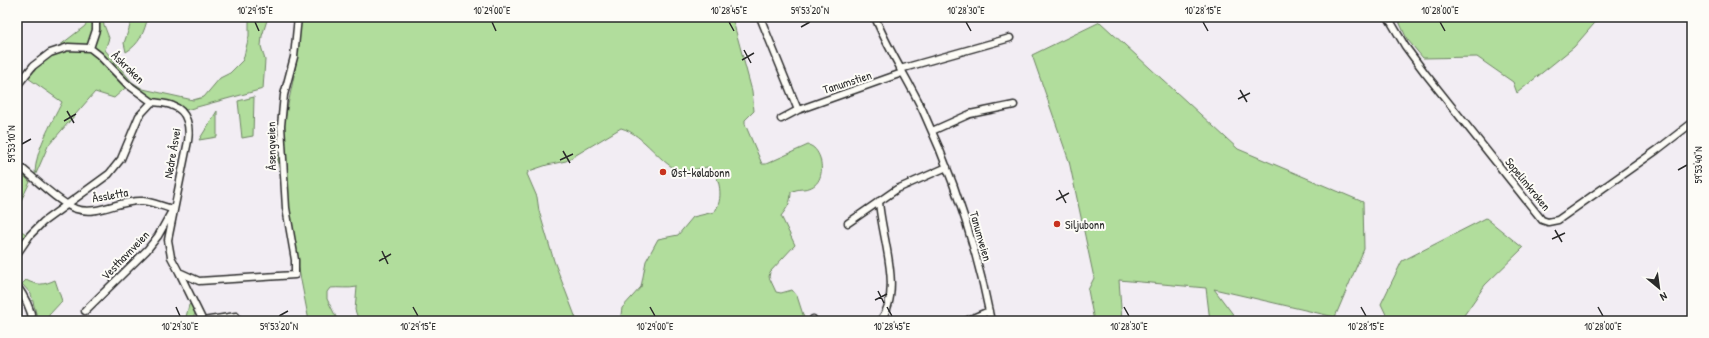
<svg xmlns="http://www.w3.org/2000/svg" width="1709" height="338" font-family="'Patrick Hand',sans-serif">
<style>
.green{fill:#b1dd9c;stroke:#6e8464}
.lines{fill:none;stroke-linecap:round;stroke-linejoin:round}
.street-casing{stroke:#2b2b2b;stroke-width:9}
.street{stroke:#fdfcf7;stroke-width:6}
.ticks{fill:none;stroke:#2b2b2b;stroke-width:1.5}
.poi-dot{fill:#c8321e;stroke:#fdfcf7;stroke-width:1.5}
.labels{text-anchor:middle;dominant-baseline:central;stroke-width:4;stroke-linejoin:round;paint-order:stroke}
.street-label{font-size:12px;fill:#2b2b2b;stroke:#fdfcf7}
.poi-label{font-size:12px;fill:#2b2b2b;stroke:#fdfcf7;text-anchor:start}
.neatline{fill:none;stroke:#2b2b2b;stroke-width:1.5}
.ticks-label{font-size:10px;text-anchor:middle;fill:#2b2b2b}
</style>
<rect width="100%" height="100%" fill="#f2edf3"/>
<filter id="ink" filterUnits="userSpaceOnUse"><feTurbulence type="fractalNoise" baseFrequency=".025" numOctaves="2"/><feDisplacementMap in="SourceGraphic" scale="8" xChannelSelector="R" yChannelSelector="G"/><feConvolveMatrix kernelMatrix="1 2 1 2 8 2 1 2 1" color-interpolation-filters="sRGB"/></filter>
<g filter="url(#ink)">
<!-- green -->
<path class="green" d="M89,17H101L109,38L105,50L132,82L143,89L193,100L204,97L220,78L230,73L243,60L249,36V17H268L262,36L261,46L265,60L263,89L186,110L180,105L152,98L132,82L114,98L95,92L48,146L35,176C35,149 51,125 62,102L28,78L50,53L85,26Z
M133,17H148C144,32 140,44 126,52L124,43Z
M298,17H732L752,91L754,111L745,120V124L762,164H766L808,145C814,146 818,152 820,158C823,169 822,184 809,188C801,190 799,188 791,192C791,203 787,208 781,216L795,245L770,272L769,277L776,292L781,293L792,290L797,296L805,321H624L621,315L622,308L641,287L646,261L658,239L678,235L693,217L714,212C724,202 721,174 708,167C699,168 688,172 679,170C662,166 644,134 621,128L566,161L547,165L529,171L527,174L537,197L539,211L554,261L577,321H359L355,310L357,287C348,289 339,287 330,288L327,292V299L338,321H309L277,158L295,71Z
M1397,17H1600L1574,47L1517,93L1513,82L1477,57L1423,58L1407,39Z
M1100,22L1238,149L1363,202L1364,249L1335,317L1214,289L1238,321H1210L1206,288L1119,280L1122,321H1094L1088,290L1094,278L1069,161L1032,55Z
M254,97L253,136L242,138L238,101Z
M217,111V137L199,140Z
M24,176L30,182L17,209V191Z
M1486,218L1523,248L1485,285L1460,321H1389L1381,304L1402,261Z
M17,228L26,234L17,249Z
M26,280C37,286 44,285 55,280L62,301L49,315L47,321H38L31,294L22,284Z
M191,303L196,313L190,321H185L189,305Z"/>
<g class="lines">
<!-- street casing -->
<g class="street-casing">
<path id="street" d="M760,17L798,110
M875,17C888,50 908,79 923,111C954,178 977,249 991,321
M1388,17L1405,46L1425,73L1542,220L1548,222L1558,220L1657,150L1692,123
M90,48L96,30V17
M900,69L1010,38
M17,86L33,66L50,53L68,47L90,48L99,55L127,84L152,102
M781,119L798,110L902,73
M932,131L970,114L1014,105
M17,164C31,175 60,204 76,209C99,216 120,199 143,201C153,202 163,207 173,209L158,236L147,250L85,311
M879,201C881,236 904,292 880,321
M848,223L897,189L947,167
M17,254L30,235L43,222L109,174L121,159L139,116L152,102C159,103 167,103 173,106C188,111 190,128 188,141L168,240L171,257L179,272L199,281L295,275V260L286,208L281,126L284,95L294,57L298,17
M179,272L203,321
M17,286C25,297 30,307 33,321
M813,319L814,321
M203,321L236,316
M966,321L989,311"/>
</g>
<!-- street -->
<use href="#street" class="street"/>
</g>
</g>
<!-- ticks -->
<path class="ticks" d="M255,22L259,31M492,22L496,31M729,22L734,31M966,22L971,31M1203,22L1208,31M1440,22L1445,31M801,27L810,22M744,50L751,63M742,60L754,53M1240,90L1247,102M1238,99L1250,93M67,111L74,123M64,121L76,114M22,144L31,139M563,151L570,163M560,160L573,154M1678,170L1687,165M1059,190L1066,203M1056,200L1069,193M1555,230L1562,242M1552,239L1565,233M382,251L388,264M379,261L391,254M878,291L884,303M875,300L887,294M176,307L180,316M413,307L418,316M650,307L655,316M887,307L892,316M1124,307L1129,316M1361,307L1366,316M1598,307L1603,316M279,316L288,311"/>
<!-- markers -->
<g class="poi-dot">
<circle cx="663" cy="172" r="4"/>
<circle cx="1057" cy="224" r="4"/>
</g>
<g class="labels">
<!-- street labels -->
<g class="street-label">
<text transform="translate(128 67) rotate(44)">Åskroken</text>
<text transform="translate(847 82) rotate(-18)">Tanumstien</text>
<text transform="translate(271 146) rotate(-91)">Åsengveien</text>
<text transform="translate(172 153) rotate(-80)">Nedre Åsvei</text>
<text transform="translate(1528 184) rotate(51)">Sopelimkroken</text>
<text transform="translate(110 195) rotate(-10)">Åssletta</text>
<text transform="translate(981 236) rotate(74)">Tanumveien</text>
<text transform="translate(125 255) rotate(-46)">Vesthavnveien</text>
</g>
<!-- poi labels -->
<g class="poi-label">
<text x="671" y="172">Øst-kølabonn</text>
<text x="1065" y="224">Siljubonn</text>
</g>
</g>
<!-- margin -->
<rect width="1709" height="338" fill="none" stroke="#fdfcf7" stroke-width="44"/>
<!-- north arrow -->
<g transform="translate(1659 288) rotate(151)" stroke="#fdfcf7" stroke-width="3" paint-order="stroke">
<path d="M0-3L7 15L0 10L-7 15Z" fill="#2b2b2b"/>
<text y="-6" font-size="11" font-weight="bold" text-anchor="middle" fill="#2b2b2b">N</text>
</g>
<rect x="22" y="22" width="1665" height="294" class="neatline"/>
<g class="ticks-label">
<text x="255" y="14">10°29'15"E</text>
<text x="492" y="14">10°29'00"E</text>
<text x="729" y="14">10°28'45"E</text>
<text x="810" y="14">59°53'20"N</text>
<text x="966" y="14">10°28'30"E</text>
<text x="1203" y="14">10°28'15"E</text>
<text x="1440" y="14">10°28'00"E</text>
<text transform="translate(11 144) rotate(-90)" y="4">59°53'10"N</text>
<text transform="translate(1698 165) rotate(-90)" y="4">59°53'40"N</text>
<text x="180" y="330">10°29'30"E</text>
<text x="279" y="330">59°53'20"N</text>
<text x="418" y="330">10°29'15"E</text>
<text x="655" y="330">10°29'00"E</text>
<text x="892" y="330">10°28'45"E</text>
<text x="1129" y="330">10°28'30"E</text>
<text x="1366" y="330">10°28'15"E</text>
<text x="1603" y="330">10°28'00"E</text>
</g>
</svg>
